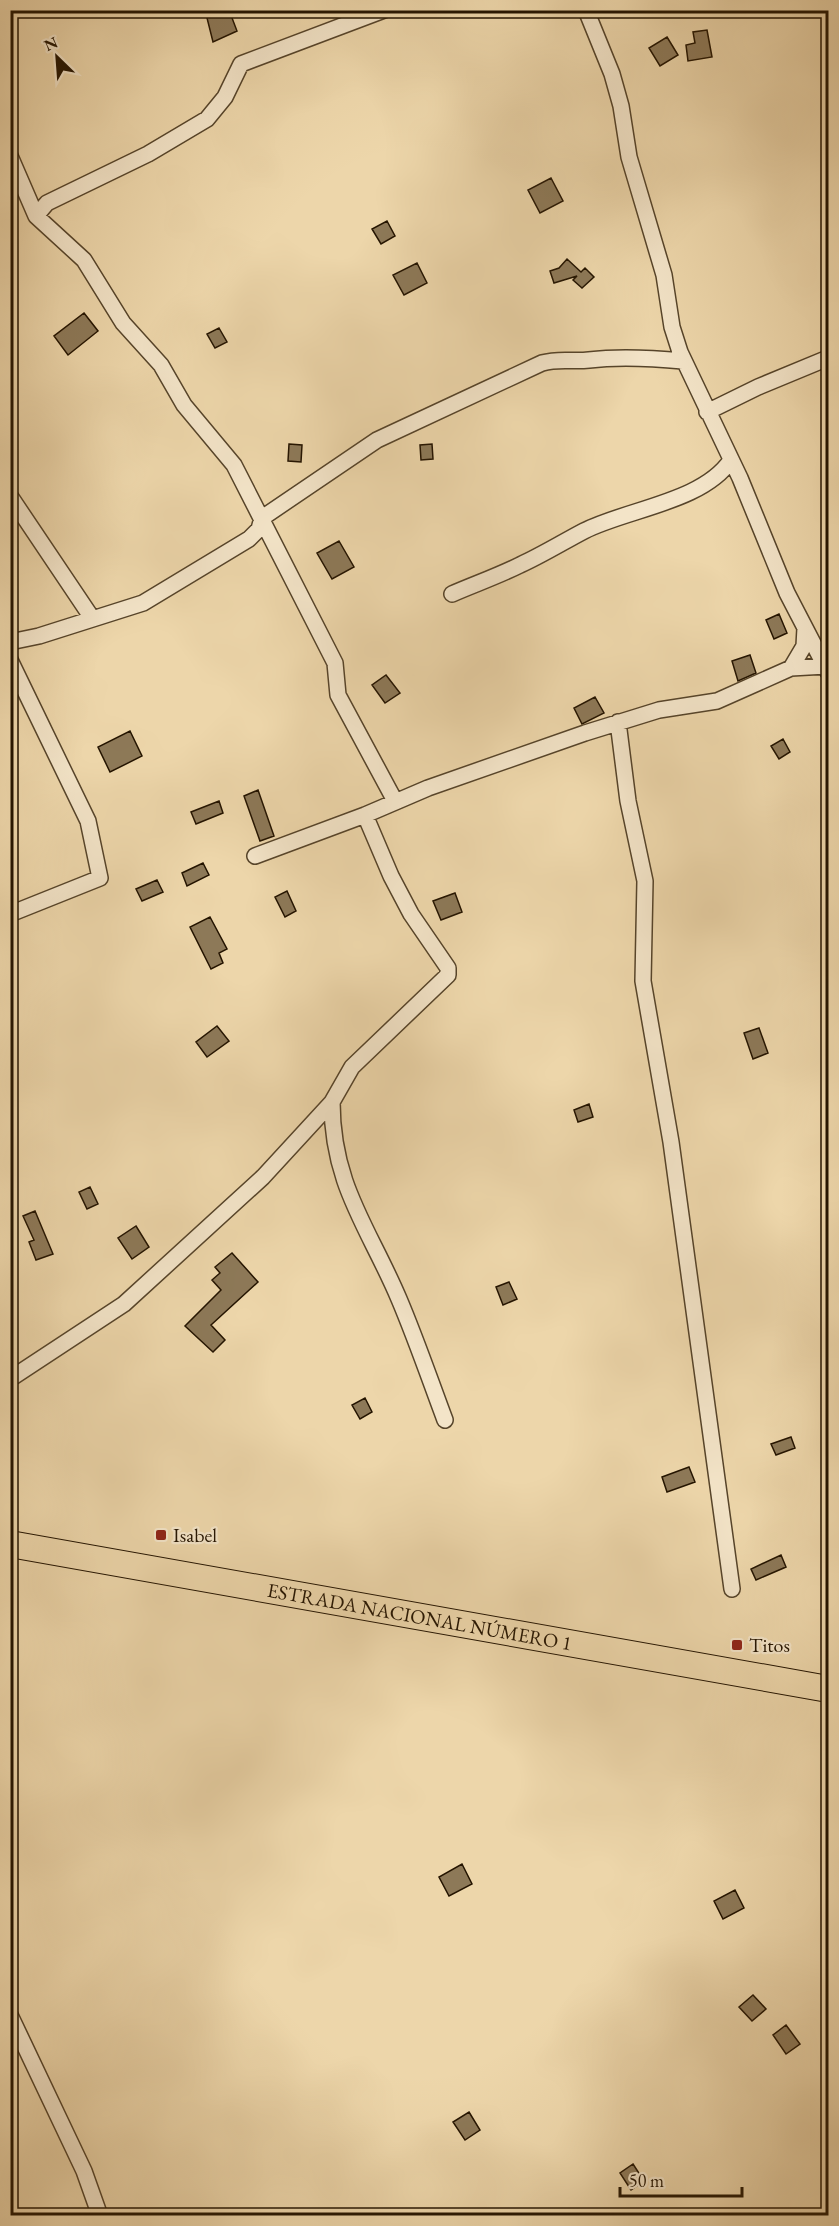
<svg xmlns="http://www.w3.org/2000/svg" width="839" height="2226" font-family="'EB Garamond',serif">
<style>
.building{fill:#8d7958;stroke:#241400;stroke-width:1.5}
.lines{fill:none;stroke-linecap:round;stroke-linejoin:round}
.minor-casing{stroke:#56442a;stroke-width:18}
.trunk-casing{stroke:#241400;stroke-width:28}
.minor{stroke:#f3e4c8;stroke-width:15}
.trunk{stroke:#edd6aa;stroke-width:26}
.poi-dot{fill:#8f2418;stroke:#f3e4c8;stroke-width:2}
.labels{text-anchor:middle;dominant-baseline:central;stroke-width:4.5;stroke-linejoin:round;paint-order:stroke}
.poi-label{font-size:20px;fill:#241400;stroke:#f3e4c8;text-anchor:start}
.street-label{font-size:20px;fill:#241400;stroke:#f3e4c8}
</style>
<rect width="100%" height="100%" fill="#edd6aa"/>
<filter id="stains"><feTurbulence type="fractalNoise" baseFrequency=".00333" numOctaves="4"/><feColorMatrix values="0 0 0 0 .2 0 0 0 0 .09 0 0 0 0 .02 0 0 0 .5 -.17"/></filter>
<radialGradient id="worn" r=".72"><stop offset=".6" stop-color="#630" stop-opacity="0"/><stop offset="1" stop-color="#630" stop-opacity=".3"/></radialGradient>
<!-- building -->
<path class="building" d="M214,10H229L237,31L213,42L206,14Z
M707,30L712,57L688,61L686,45L695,43L693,32Z
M667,37L678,55L660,66L649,48Z
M551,178L563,201L540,213L528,190Z
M387,221L395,236L381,244L372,229Z
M567,259L581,272L585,268L594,277L582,288L573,280L577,276L554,283L550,271L559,268Z
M417,263L427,283L404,295L393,275Z
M84,313L98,331L68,355L54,336Z
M219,328L227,342L215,348L207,334Z
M289,444L302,445L301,462L288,461Z
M432,444L433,459L421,460L420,445Z
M339,541L354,567L332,579L317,553Z
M779,614L787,633L774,639L766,620Z
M750,655L756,673L738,681L732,661Z
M386,675L400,693L385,703L372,685Z
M595,697L604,713L582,724L574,708Z
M130,731L142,756L110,772L98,747Z
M783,739L790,752L779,759L771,746Z
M258,790L274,836L260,841L244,796Z
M219,801L223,813L196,824L191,812Z
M203,863L209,875L187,886L182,873Z
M157,880L163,892L142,901L136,889Z
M287,891L296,911L285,917L275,897Z
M455,893L462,912L441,920L433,901Z
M210,917L227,949L219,953L223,963L211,969L190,927Z
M217,1026L229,1041L207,1057L196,1042Z
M759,1028L768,1053L753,1059L744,1033Z
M589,1104L593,1117L578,1122L574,1110Z
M90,1187L98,1204L87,1209L79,1192Z
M35,1211L53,1254L36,1260L29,1242L34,1240L23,1216Z
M136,1226L149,1247L132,1259L118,1238Z
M232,1253L258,1282L211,1325L225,1340L213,1352L185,1326L221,1290L212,1280L220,1273L215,1267Z
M509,1282L517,1299L503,1305L496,1287Z
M365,1398L372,1412L360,1419L352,1405Z
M791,1437L795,1448L776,1455L771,1444Z
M689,1467L695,1482L667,1492L662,1477Z
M781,1555L786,1567L756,1580L751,1569Z
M462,1864L472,1884L449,1896L439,1877Z
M735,1890L744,1908L723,1919L714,1901Z
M753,1995L766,2009L752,2021L739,2007Z
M786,2025L800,2044L786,2054L773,2035Z
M469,2112L480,2130L465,2140L453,2122Z
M633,2164L644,2181L631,2190L620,2173Z"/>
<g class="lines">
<!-- minor casing -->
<g class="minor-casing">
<path id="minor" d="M586,10L612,74L621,106L629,157L664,275L672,327L680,352L740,478L787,593L828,672
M10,156L36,216L84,260L123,323L161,365L184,405L234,465L335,663L338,695L395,801
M36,216L47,203L148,154L207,119L225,97L241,64L384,10
M707,412L758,387L828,358
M10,496L92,618
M452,594C475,584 498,576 520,565C542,555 563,542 584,531C627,509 703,502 731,460
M10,642L39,636L143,603L249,539L259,529L262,518L377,440L542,363C559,358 572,362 589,360C620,356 652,358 683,361
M10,660L88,821L100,878L10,914
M791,668L804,646L805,628
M618,722L628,801L645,881L643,981L671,1142L732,1589
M255,856L365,815L428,788L585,733L659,710L717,701L791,668L826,666
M332,1102C332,1185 369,1228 399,1299C416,1339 430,1380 445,1420
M10,1379L124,1304L263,1177L332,1102L352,1067L448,975V968L411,914L391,876L365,815
M10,2015L84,2171L100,2216"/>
</g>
<!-- trunk casing -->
<g class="trunk-casing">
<g id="trunk">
<path id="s1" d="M10,1544L828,1689"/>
</g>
</g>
<!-- minor -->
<use href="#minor" class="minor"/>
<!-- trunk -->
<use href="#trunk" class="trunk"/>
</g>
<!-- markers -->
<g class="poi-dot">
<rect x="155" y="1529" width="12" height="12" rx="3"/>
<rect x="731" y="1639" width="12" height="12" rx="3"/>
</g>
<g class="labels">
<!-- poi labels -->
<g class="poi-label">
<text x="173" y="1535">Isabel</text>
<text x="749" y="1645">Titos</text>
</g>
<!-- street labels -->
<g class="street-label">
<text stroke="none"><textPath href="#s1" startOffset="416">ESTRADA NACIONAL NÚMERO 1</textPath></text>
</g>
</g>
<!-- margin -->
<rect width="839" height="2226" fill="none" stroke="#edd6aa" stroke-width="36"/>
<rect x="12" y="12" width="815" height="2202" fill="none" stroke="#241400" stroke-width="3"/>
<rect x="18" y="18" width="803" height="2190" fill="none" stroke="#241400" stroke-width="1.5"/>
<!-- north arrow -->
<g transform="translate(57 57) rotate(335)" stroke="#f3e4c8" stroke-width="4.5" paint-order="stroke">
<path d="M0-4.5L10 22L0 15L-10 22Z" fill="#241400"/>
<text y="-9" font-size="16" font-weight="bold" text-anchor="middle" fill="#241400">N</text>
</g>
<!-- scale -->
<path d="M620 2187v9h122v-9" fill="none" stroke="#241400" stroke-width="3"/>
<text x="629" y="2187" font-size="18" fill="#241400" stroke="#f3e4c8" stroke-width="4.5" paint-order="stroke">50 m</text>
<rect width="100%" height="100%" filter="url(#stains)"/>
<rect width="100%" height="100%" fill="url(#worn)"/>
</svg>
